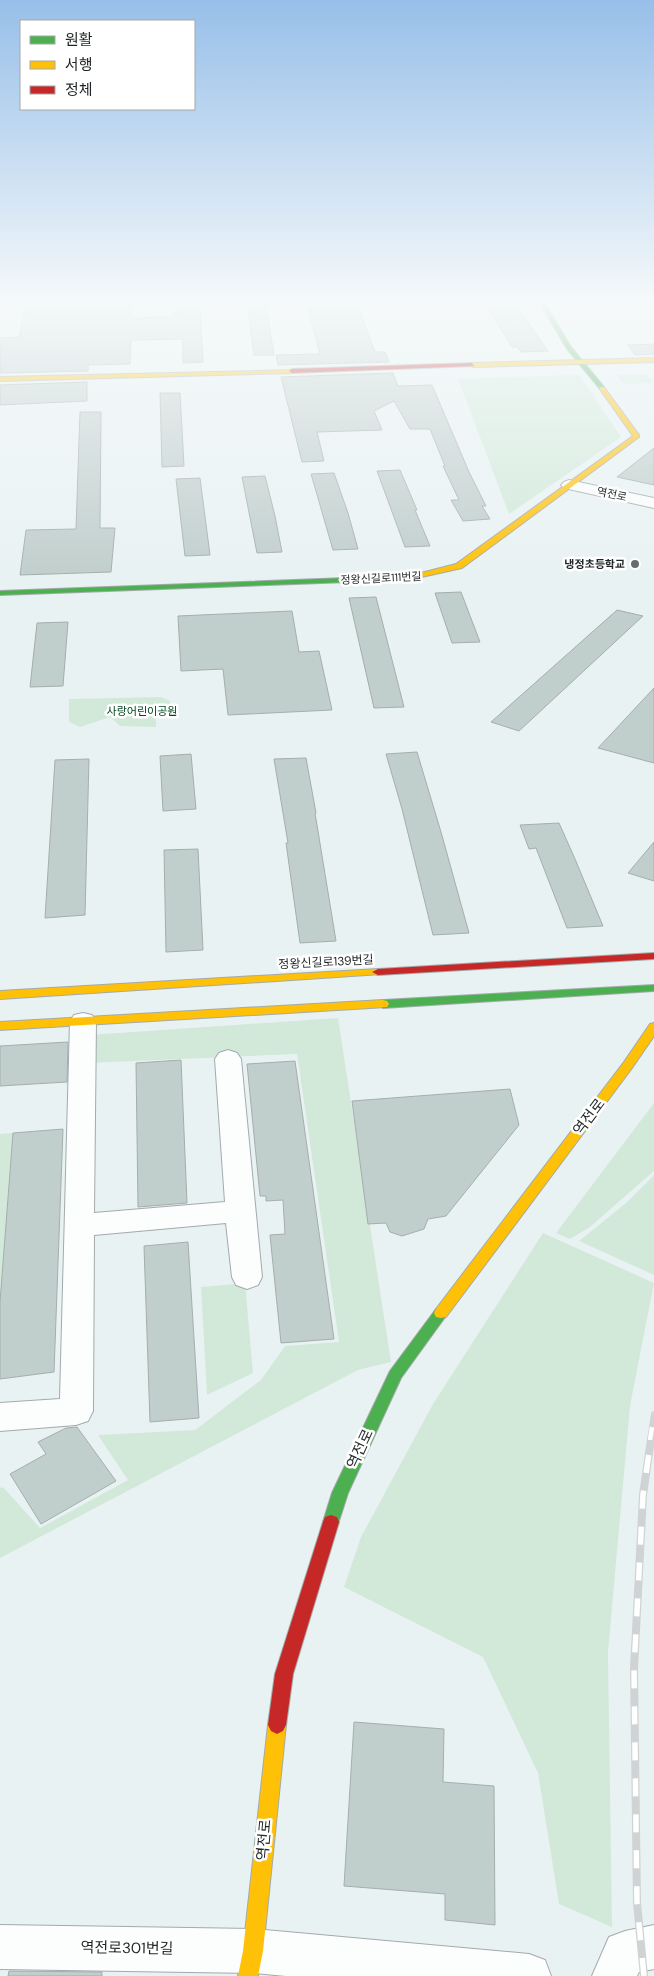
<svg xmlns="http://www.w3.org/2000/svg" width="654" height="1976" font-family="'DM Sans','Noto Sans KR',sans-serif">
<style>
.green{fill:#d2e9da}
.building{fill:#c0cecc;stroke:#a6adad}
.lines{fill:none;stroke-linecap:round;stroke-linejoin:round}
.street-casing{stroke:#a3aaab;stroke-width:2}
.fast-casing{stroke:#a3aaab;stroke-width:2}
.slow-casing{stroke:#a3aaab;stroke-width:2}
.jam-casing{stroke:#a3aaab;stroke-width:2}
.street{fill:#fcfdfd;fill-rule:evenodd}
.fast{fill:#4caf50;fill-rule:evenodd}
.slow{fill:#ffc107;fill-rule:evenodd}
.jam{fill:#c62828;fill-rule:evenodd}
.rail-far1-casing{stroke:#d0d3d3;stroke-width:6}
.rail-casing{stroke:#d0d3d3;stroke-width:8}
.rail-far1{stroke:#fff;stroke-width:4.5;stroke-dasharray:13;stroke-linecap:butt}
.rail{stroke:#fff;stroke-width:5.5;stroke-dasharray:18;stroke-linecap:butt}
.poi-dot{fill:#666d6e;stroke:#fff;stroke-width:2}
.labels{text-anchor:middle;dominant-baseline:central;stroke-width:5;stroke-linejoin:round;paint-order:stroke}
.far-street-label{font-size:11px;fill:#1f2526;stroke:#fff}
.far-poi-label{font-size:11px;font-weight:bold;fill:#1f2526;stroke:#fff;text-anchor:end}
.far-park-label{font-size:11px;fill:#02451f;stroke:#fff}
.street-label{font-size:12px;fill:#1f2526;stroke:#fff}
.near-street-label{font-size:15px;fill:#1f2526;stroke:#fff}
</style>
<rect width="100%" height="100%" fill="#e9f2f3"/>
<!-- green -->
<path class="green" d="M646,374L653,383L624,384L617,375Z
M579,375L621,437L509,514L458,379Z
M161,697L170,701L171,707L156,716V727L120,726L110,717L80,727L69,722V699Z
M338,1018L391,1362L358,1370L0,1558V1488L3,1487L40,1528L128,1480L98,1435L195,1430L261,1380L285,1346L339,1342L297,1054L88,1063L89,1035Z
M654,1103V1171L590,1227L570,1239L556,1233Z
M13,1133L0,1302V1134Z
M654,1175V1275L579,1241L626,1203Z
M543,1233L654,1283L630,1406L608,1652L612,1927L559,1904L538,1773L483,1657L344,1587L361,1537L433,1404Z
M245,1283L253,1373L207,1395L201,1287Z"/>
<!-- building -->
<path class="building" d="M247,300H265L274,355H254Z
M131,301V318L172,317V313H178V310H200L203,362L183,363V339L131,340L130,364L88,365V371L0,373V338L19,337L26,304Z
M513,302L526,319L548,351L521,352L518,347H512L487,307H493L491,303Z
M358,307L375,352H385L389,362L278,365L276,355L320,354L308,308Z
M654,344V354L635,355L628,345Z
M393,373L398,386L432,385L469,472L486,506H482L490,519L463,521L451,500H459L443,466H445L430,429H410L394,401L374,411L382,430L317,432L324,461L302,462L281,377Z
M87,382V401L0,405V385Z
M160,393H180L184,466L162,467Z
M80,412H101L100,528H115L111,572L20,575L26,530L76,529Z
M654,448V485L617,477Z
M400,470L417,510H415L430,546L405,547L377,471Z
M334,473L348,513L358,549L333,550L311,474Z
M265,476L275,516L282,552L257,553L242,477Z
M200,478L210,555L185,556L176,479Z
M461,592L480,642L452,643L435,593Z
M376,597L404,707L374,708L349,598Z
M617,610L643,616L519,731L491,722Z
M292,611L299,652L319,651L332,710L228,715L223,669L181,671L178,616Z
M68,622L63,686L30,687L37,623Z
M654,688V763L598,748Z
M417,752L441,832L469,933L433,935L402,809L386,754Z
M191,754L196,809L163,811L160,756Z
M306,758L316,813H315L336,941L300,943L286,843H288L274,759Z
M89,759L85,915L45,918L55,760Z
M559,823L575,859L603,926L567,928L536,848L529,849L520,825Z
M654,842V881L628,873Z
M198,849L203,950L166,952L164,850Z
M68,1042L67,1082L0,1086V1046Z
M181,1060L187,1203L138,1207L136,1063Z
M295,1061L334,1339L281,1343L270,1235L285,1234L283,1200L266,1201V1196H260L247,1064Z
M510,1089L519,1125L446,1216L428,1219L424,1229L402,1236L390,1232L386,1223L368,1224L352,1101Z
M63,1129L54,1372L0,1379V1302L13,1133Z
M188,1242L199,1418L150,1422L144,1246Z
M77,1427L116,1481L41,1524L10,1474L46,1454L38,1442L66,1428Z
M354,1722L444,1729L443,1782L494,1786L495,1925L445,1920V1894L344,1886Z
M9,1971L102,1972V1976H8Z"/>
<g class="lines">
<!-- street casing -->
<g class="street-casing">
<path id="street" d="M569,480L654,498V508L564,488L561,485L564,482Z
M83,1013L92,1015L96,1021L94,1213L225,1202L215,1059L219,1053L228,1050L237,1053L241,1059L262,1277L258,1285L247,1289L236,1285L232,1277L226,1223L94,1235L93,1411L88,1421L76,1425L0,1431V1403L60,1399L70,1021L74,1015Z
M0,1925L253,1929L529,1954L545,1960L551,1976H286L253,1973L0,1969Z
M654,1925V1969L639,1972L637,1976H592L609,1937L625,1931Z"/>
</g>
<!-- fast casing -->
<g class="fast-casing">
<path id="fast" d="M538,300H543L571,347L604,387V389H600L567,349Z
M346,578L350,580L349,582L0,595V591Z
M654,985V991L383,1008L377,1004L383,1000Z
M441,1308L446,1309L448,1313L401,1378L348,1493L337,1527L331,1529L325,1527L323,1522L332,1493L390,1371L436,1309Z"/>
</g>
<!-- slow casing -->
<g class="slow-casing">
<path id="slow" d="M654,358V362L472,367L469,365L472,363Z
M294,370L292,373L0,381V377Z
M600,387H604L639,435V437L462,568L417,578L343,582L342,580L346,578L417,574L456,564L633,436L599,388Z
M378,969L384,972L382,974L0,999V991Z
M383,1000L387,1001L389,1004L387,1007L0,1030V1022Z
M654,1023V1036L632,1068L446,1317L441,1318L436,1317L434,1313L436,1309L624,1062L650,1024Z
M277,1716L283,1719L286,1725L263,1951L258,1976H238L243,1951L268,1725L271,1719Z"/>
</g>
<!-- jam casing -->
<g class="jam-casing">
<path id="jam" d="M472,363L474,366L292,373L289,371L292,369Z
M654,953V959L378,975L372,972L378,969Z
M331,1515L337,1517L339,1522L293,1674L286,1725L283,1731L277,1734L271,1731L268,1725L275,1674L323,1522L325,1517Z"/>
</g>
<!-- street -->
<use href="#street" class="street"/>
<!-- fast -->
<use href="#fast" class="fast"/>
<!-- slow -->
<use href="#slow" class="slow"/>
<!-- jam -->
<use href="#jam" class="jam"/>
<!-- rail-far1 casing -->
<g class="rail-far1-casing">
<path id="rail-far1" d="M650,1440L654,1414"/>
</g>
<!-- rail casing -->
<g class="rail-casing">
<path id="rail" d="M644,1976L637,1903L634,1669L643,1495L651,1439"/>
</g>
<!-- rail-far1 -->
<use href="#rail-far1" class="rail-far1"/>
<!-- rail -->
<use href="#rail" class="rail"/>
</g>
<!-- sky -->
<linearGradient id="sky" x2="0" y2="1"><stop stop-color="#97bfe9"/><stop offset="0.52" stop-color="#f5f9fa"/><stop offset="1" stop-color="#f5f9fa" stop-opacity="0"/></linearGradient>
<rect width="654" height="577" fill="url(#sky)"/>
<!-- markers -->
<circle class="poi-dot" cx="635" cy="564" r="5"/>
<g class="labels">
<!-- far-street labels -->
<g class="far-street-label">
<text transform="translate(612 494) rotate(12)">역전로</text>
<text transform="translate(381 578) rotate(-3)">정왕신길로111번길</text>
</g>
<!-- far-poi labels -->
<g class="far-poi-label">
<text x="625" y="564">냉정초등학교</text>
</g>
<!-- far-park labels -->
<g class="far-park-label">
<text x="142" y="711">사랑어린이공원</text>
</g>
<!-- street labels -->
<g class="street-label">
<text transform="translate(326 962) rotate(-3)">정왕신길로139번길</text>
</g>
<!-- near-street labels -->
<g class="near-street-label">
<text transform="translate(589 1117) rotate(-53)">역전로</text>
<text transform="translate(360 1449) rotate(-65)">역전로</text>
<text transform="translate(264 1840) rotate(-85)">역전로</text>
<text transform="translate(127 1948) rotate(1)">역전로301번길</text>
</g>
</g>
<!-- legend -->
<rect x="20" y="20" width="175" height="90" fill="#ffffff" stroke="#a5a8a8"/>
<rect x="30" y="36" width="25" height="8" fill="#4caf50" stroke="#a5a8a8"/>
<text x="65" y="45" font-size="15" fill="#1f2526">원활</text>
<rect x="30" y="61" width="25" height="8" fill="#ffc107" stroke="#a5a8a8"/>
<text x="65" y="70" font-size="15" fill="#1f2526">서행</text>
<rect x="30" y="86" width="25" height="8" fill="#c62828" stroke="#a5a8a8"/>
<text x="65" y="95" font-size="15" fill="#1f2526">정체</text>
</svg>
